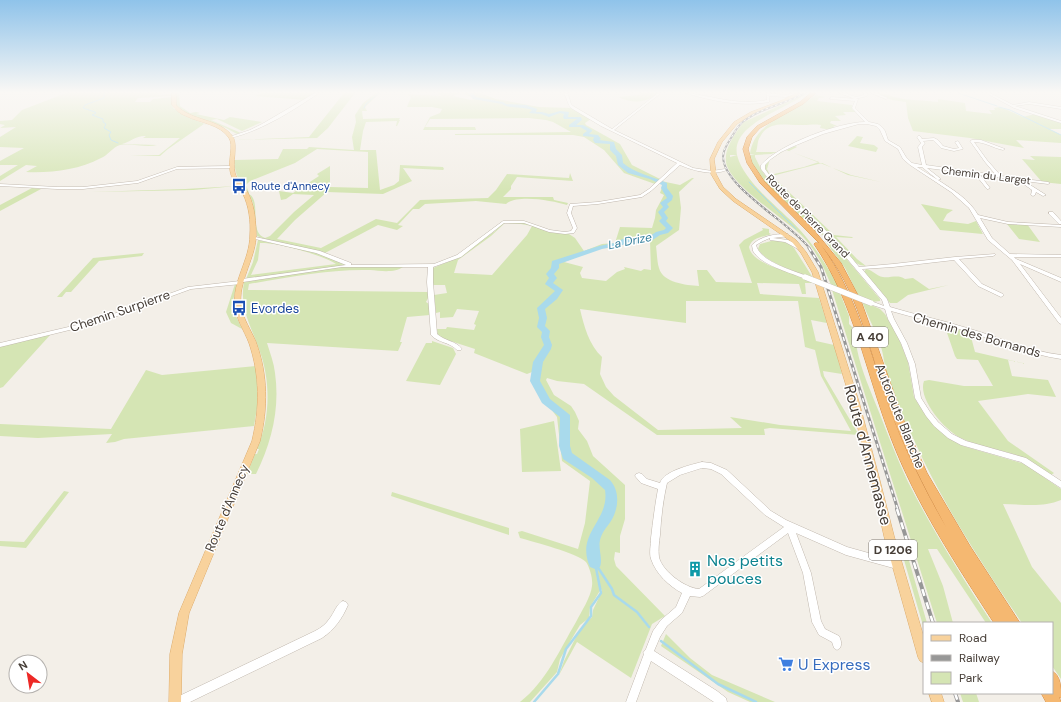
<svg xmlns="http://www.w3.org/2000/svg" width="1061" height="702" font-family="'DM Sans',sans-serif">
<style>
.green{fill:#d5e5b4;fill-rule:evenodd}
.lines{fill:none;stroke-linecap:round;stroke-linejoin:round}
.stream-far1{stroke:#a9daec;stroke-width:1}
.stream{stroke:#a9daec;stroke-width:2.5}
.river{fill:#a9daec;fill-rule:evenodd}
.minor-casing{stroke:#c1b8ae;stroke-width:1}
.major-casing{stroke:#ddac6d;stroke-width:1}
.highway-casing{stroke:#d48b41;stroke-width:1}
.minor{fill:#fff;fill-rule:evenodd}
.major{fill:#f8d29c;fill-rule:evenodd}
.highway{fill:#f5b871;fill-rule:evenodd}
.rail-far2-casing{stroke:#979797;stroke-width:2}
.rail-far1-casing{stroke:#979797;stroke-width:3}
.rail-casing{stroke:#979797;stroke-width:4}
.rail-far2{stroke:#fff;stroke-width:1;stroke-dasharray:2.5;stroke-linecap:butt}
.rail-far1{stroke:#fff;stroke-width:1.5;stroke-dasharray:4;stroke-linecap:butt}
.rail{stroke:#fff;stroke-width:2.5;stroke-dasharray:7;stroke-linecap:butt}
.minor-bridge-casing{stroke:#c1b8ae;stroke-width:6;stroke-linecap:butt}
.minor-bridge{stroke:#fff;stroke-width:5.5}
.labels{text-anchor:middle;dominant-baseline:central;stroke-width:3;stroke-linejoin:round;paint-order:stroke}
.far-street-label{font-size:11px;fill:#463e37;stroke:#fff}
.far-transit-label{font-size:11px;fill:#164399;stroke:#fff;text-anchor:start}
.far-water-label{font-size:12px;font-style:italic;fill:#327e9c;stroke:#fff}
.shield{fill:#fff;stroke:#7e7873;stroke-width:1}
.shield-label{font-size:12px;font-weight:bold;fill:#463e37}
.transit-label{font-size:13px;fill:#164399;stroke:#fff;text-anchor:start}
.street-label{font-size:13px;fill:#463e37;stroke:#fff}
.near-street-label{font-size:16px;fill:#463e37;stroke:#fff}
.near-culture-label{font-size:16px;fill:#0d838f;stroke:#fff;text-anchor:start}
.near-shop-label{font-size:16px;fill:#366cbe;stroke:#fff;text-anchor:start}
</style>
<rect width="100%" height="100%" fill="#f3efe8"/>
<!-- green -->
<path class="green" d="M66,93H164L158,94V95L171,94V96L138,98L135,102H150L153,99L171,97L173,108L185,116L210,126L204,124L168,149L160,156H130L159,155L180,138H143L146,136C137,135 130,142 122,144L157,145C146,148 132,143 120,145C113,147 107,156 101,158C78,170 52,173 26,172L37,166L26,165L0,181V176L18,165H0V161L24,148L0,147V137L16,127L0,128L5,125L0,124V121L12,120L22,110Z
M176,93H179L180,106L190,113L196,112L200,113L196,114L224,120L230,117L262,122L242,131L217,119L211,120L241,133L237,134L226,128L187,114L176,105Z
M262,93H316L305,100L255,96Z
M344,93H355L328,128L317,138L235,140L309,137Z
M376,93H380L365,107L367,111H362L363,119L400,118L399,120H400L397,126H396L397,121L366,122L363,131L360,150H376L380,190L394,185L399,181L400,165L443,167L444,169L443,170L403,168L412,181L383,194L327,192L295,220L277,239L321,248L376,219L397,223L420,200L488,198L496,190L507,174L569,178L570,173L573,181L517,177L511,186V189L503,197H553L554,200L568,203L567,205C553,201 518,194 506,204L476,201L425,204L419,209H413L398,225L403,226L397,230L378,225L325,253L265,239L257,236L253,203L249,194C262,201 248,232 265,238L270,236L294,212L314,195L293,194L286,199L281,200L279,191L293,193L319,176L317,174L330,166V187L368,188V152L317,149L295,163L250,181L246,185L249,193H248C239,183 235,174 234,160L278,159L283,149H307L309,147L354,150L352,137L356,122L355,115L363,103Z
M437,93H460L453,96L471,100L475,99L463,93H480L496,99L539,107L572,108L591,119L585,123L586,125L620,144L632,165L660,179L655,184L624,173L604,150L584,137L573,135H455V134L571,132L553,122L546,120L529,118L430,119L425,127H475L476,130H423L430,117L440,113L442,109L432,107H407L411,97L407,94L442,96Z
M639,93H659C646,103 633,104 618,97L640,95Z
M807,93C788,109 731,123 737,155H730V157L737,155C744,183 781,209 800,230C816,248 828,267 839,288L831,285C824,268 817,252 804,238C786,219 729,185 726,162C725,153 728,147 732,139C736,133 739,127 744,122Z
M873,93C884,93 886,95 895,97C909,101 924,100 938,102V99L965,103L966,111L992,114L989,110H995L994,108L999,107L1005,109L1023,117L1035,114L1043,116L1061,123V129H1049L1061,135V143L1016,140L1024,148L970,138L913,131L908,118L906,102L892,100Z
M815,95L826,97L819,98L817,101L852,105V109L856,112H843L846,115L835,116L841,121H831L830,123L837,126H833L837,128L831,130L820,128L821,125C812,124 811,125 803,125C787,126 769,119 760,137C757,141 758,147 756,152H777L771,154L755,155V157L762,171L772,184L825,234L823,235L818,233L765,182L750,161L752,160L750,155L755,154H750C754,121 793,114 815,95Z
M857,136L863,137L860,143L874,145L878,148L876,152L848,146Z
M795,146L797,147L789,151L851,175L881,182L848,175L822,163L772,176L834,235L852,237L853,238L836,237L857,259L866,266L860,265L856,263L828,233L767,174L764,166C771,154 784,152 795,146ZM786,150L819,162L804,167L770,175L767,169L770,159Z
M1030,156L1061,157V184L1042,182L1022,159L1035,160Z
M692,178H694L679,192L681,208L679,230L656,246C657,253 657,262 659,268C663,283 686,285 699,286L697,270H707L716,282L752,283L739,245L744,240L763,230L762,228L769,229V233L771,234C762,238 753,236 749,247C753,268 800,271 814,283H805L806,294H802L799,284L757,283L760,294L819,298L827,323L811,320L816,341L834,345L842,374L823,371L824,376L859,435L770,428L764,429L765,435H657L584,384L557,381L547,378L546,380L554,395L571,406L575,412L579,421L578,429L587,441L593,456L625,485V519L620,536V553L615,552L614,559L616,566L665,616L652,624L631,678L577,642L559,675L564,661L579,631L592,617L593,610L602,591L601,589L590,607L589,618L580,625L574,635L560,659L557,672L530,702H520C546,682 560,649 576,622C581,612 591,597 592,586C593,579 590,568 586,562C577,553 534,542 520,538L518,532L522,531L578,549L585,523L590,481L562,461L557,417L533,385L532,372L527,374L474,353L475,349L438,337L437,329H446L447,327L474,330L476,325L474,324L479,311L457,309L453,317L440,318V312L436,313L434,295L447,293L445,285H433V268L459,257L495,231L501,224L506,222L526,223L549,232L569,234L575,238L584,251L602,244L615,243L620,227L652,228L655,218L656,210L664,195L660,193L663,184L659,183L661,181L680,185ZM505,223L521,224L532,226L527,235L492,275L454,273L458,260L491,236ZM650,241L651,270L644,269L641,271L624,267L625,269L617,272L606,281L582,278L580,273L583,267L564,262L600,248H613L627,242L638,244ZM686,301H798L805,347L815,350L821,376L851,431L780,425L730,417L742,428L658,430L614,396L606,387L600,374L602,357C589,345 584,326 580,309L686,323Z
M236,186L193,190L91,192L185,189Z
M32,188L41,189L0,211V205Z
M921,204L953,210L947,214L943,221L968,224L976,221L983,234L940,230Z
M1007,224H1027L1040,242L1019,239Z
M826,237L830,239L880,299V301L872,302L859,297L845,268L823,238Z
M258,240L318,253L347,265L246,279L253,262ZM260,243C277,242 322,255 336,264L251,275L258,260Z
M775,240L788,243L794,248L813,278C798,272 767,264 758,249L760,244Z
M144,253L142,256L99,261L71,292H66L62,297H57L93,258Z
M344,266L403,267C395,273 381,271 370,270C329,269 290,277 249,284L248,290L428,292L429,296L426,302L429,304L430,315L407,317L400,342H402L398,351L267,343C270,353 274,363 275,373C280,408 272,442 256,474H247L255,454H257L259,449H257C270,419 271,383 260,352C252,327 239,309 244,282Z
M866,269C873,270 876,276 883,277C891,278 898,274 905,279L913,278L929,289L949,285L908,295L897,303H890L864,272Z
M235,284H237L231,309L237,318L242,329L231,323L226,312Z
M832,290L840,293L849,316V324C857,330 855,340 857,349C861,370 871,392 879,412C888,435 897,459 908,482C933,531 962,577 992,623H986L937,549H928L943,586L953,623H937Z
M862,301L880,309L885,314L899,339L908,362L914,397L926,416L942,433L963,446L1025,464L1061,489V500C1042,508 1023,504 1003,504L1032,567L1061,603V679L1052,666V623H1022C982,564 943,505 914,440C901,414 887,383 883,355C881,340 867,316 862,301Z
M945,327H951L970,333L975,352L1027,364L1008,360L1012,376L1048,380L1056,397L1028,394L978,401L1008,441L1054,473L1051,475C1040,467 1029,459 1016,455C998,449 979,447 963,439C947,433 917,399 924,381L929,380L964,386H993L978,360L957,359L955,356Z
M51,334L3,387L0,388V346Z
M432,341L453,348L456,354L440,385L406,381L426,343H432Z
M256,366L258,402L254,426L124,439L115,442L106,443L112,434L38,438L0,436V424L111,429L146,370L162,375Z
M554,421L561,471L522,472L520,429Z
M64,491L69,492L26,548L0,546V541L24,542Z
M392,492L509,528V535L391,496Z
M906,550L927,623H924V629L902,553Z
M666,634L690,658L712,675L775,702H750L728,692L661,646Z
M960,693H976L979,702H963Z"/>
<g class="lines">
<!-- stream-far1 -->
<path class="stream-far1" d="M104,93V98L85,105L83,108L95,112L96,113L92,115L103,119V122L106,124L104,128L111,132L109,135L111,140L118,143
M958,93L997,106
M999,107L1010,110L1061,135
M364,108L366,104L379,93
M749,182L796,229"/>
<!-- stream -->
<path class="stream" d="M595,563L612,589L614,595L637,612L649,627
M661,641L718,684L756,702
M534,702L558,674L566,649L591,616V607L601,593L595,563"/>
<!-- river -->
<path class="river" d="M468,93H473L476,97L503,102L506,104L526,105L537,109L536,112H542L549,114L560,111L569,112L568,117H581L582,120L576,125H583L592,130V131L589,134L598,135L601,139L599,140L614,142L616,149L622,155L623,163C636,174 652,176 667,183V188L673,196L672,200L667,204L669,207L664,212L668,218L666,221L673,228L668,233L660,235L651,241L637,244L626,242L623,245L602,249L559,264V268L554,274L557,278L553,283L563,290L557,299L545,309L547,318L545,326L550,331L549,337L552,345L551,349L543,362L540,381L550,399L570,415V446L572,453L610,480C620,491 619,508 611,521C607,527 602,532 600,540C598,549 603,559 600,567L595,569L590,567C575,533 610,521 605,490L592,478L563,459L559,446L560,417L542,403L530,381L533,362L544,345L541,337L542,332L537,327L539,318L537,308L555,291L545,284L549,278L546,274L551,268L552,261L599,246L619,242L622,239L637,240L647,238L656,232L664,230L666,228L659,221L662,218L658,212L663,207L660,203L667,198L661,188L662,185L650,179L628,173L618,165L616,156L610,150V144L595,143L593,140L594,137L583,136V134L587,131L580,127H569V125L577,119H564L563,117L564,114L560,113L549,117L541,114L529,113L532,110C523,106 508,109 502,104L473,99Z"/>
<!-- minor casing -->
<g class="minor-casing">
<path id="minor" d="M315,93H319C292,111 263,130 231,138L229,137L250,130L262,124Z
M564,93L568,94L571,104L573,106L612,129L658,93H661L614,130L693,168L712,171L725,169L727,170C713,176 694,171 680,165L651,191L642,197L598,204L573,206L571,213L577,228L574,233L565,234L549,232L524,223H504L461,257L433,267V282L437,334C445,341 456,341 462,349L461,350H457C450,342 438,343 431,335L427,282L428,267H342L243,282L241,284L191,289L98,323L0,347V343L94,321L188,287L240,281L242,279L346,265L316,253L251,238V236L320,251L351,263V265L434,264L457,255L503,221H524L550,230L565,232L571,231L573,228L567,213L570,204L598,202L640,195L649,189L677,163L601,126L571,108C567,103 567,98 564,93Z
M686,93C694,93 702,96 711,97C729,101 748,104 767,100V93L786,95L793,93L795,94L786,97L769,96V102C742,107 711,101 686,93Z
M840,93H845L856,97L864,95V93H867V96L855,99Z
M871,93H876L888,98L886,99Z
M990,93L1013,105L1029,102L1061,107V109L1029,104L1015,106L1061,121V123L1014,108L986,93Z
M831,97L858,99L855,108L869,122L878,124L882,127L885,131L888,140L900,147L906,157L912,163L922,165L918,147L921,143L917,137L918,136H920L922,139L934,138L938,140L943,146L954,149L959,148L955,142L958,141L963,149L954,151L941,148L933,140L923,141L925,143L922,147L926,165L996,175L985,162L970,141L972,140H981L1005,149L1003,150C993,148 985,142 974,142L987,160L1001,176L1048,182L1050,183L1048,184L1024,181L1046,195L1043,196L1036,192L1035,195L1033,196L1031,195L1032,190L1018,180L1003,178L1001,179L998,177L980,175L990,188L988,189H987L975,174L927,168L941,179L938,180C953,190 969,199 978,215L1008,222L1061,225V227L1008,224L980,218L992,238L1010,254L1061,255V257H1014L1016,259L1061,278V282L1020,264L1061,318V324L1059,323L1012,260L988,240L969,208L951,192L910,165L903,159L898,149L885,141L880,130L876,126L867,124H859L823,134L794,146L781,152L771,159L765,165V169L773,180L842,246L859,267L893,264L955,257L995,254V255L993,256L959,259L982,284L1003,294L1004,295L1001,297L978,286L954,260L893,267L862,269L887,299L890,307C916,315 942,320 967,328C999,337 1028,351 1061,355V359C1027,354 996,340 963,330C939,323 915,318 891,311L894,319L907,343L915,364L921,398L930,412L938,422L952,434L966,441L1026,458L1061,481V488L1021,462L961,445L948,438L934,426L926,416L915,398L909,364L901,343L888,319L885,309L869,304L868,303L871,301L884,306L882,300L838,248L771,182L761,169V165C778,145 839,122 865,122L852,108L855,101L830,99ZM917,167H922L938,180Z
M232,166L234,167L233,168L177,169L138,183L83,189H57L0,186V184L57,187H83L137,181L177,167Z
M1049,212H1053L1061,221V224H1059L1049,214Z
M787,234L789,235V236L773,238L788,240L802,247V249H798L785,242L770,240V238L763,241L756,245C760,262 792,270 807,276V278H803C789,272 761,265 753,251C753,250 752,246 752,245C761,236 774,234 787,234Z
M702,462L711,463L727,470L771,511L786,520L847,547L897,561L900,562L901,565L900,568L897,569L846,555L796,533L811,573L821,621L825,629L839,636C841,640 842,644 840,648L837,650L834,648L832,642L819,635L812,622L803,573L788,533L703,596L700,597L690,596L682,613L667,626L660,637L654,651L717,691L726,698L727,702H714L651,661L636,702H626L644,654L643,653L646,649L653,631L661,620L676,607L682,593C669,586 656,574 651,559C649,553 651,545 651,538C653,521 655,505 658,489L641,483L635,476L636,474L639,473L642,474L647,479L660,483C664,471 690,465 702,462ZM702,468L711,469L721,474L765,515L784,527L699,589C685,588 662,571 659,557C658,550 659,542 660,535C661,518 663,500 667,483L680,475Z
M343,601L346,602L348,605C342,619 334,630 322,638L190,702H174L175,698L315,631C321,628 326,624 330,618C334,613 337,603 343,601Z"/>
</g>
<!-- major casing -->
<g class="major-casing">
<path id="major" d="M172,93H176V105C192,122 220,118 233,137C238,145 232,163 235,173C237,181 244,186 248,193C255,206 256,223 256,238C254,261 238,282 241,306C243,319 251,330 256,342C268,375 268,408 260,441L189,613L182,654L181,702H169L170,654L179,613L252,441C260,408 260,375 249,343C244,330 236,319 235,306C232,281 250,260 250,235C251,222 249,206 243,194C239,186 231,180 230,170C228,161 234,145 229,138C220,124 200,123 186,116C180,114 176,110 172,105Z
M796,93H800L786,102L754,113L737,124L722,142L714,159L716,174L723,187L736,199L796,240L806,252L818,272L859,402L880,481L894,536L924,638V663L920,661L918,657L884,536L872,481L851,402L812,272L801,253L792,242L733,201L720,189L711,174L710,159L718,142L734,122L751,112L783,100Z
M929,693H941L944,702H932Z"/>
</g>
<!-- highway casing -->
<g class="highway-casing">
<path id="highway" d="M811,93H816L803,104L760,128L752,137L748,149L752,163L764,181L813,229L841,263L861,301L904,421L927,473L970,546L1020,623H994C956,564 916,504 891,438C866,373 854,302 814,244L815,243H819L760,183L747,163L743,149L747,137L757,126L800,102ZM821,245C858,290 869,347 887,401C902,445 924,486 946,527C924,489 905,451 890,410C870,354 857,294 821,245Z
M1052,671C1061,676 1061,687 1061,698L1059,697L1061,702H1046L1041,693H1052Z"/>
</g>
<!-- minor -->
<use href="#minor" class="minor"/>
<!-- major -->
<use href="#major" class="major"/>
<!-- highway -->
<use href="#highway" class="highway"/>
<!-- rail-far2 casing -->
<g class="rail-far2-casing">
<path id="rail-far2" d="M805,93C786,104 762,107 744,121C738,125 735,132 731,138C727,144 723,150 723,157C724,188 791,223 810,249"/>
</g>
<!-- rail-far1 casing -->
<g class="rail-far1-casing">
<path id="rail-far1" d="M809,248L821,267L898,510"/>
</g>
<!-- rail casing -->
<g class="rail-casing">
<path id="rail" d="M897,509L933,623
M955,693L958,702"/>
</g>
<!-- rail-far2 -->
<use href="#rail-far2" class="rail-far2"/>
<!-- rail-far1 -->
<use href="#rail-far1" class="rail-far1"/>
<!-- rail -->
<use href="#rail" class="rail"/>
<!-- minor-bridge casing -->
<g class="minor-bridge-casing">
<path id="minor-bridge" d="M805,277L871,303"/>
</g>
<!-- minor-bridge -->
<use href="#minor-bridge" class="minor-bridge"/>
</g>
<!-- sky -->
<linearGradient id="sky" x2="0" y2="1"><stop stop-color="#8fc3ea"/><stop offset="0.48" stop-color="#faf8f5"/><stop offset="1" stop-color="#faf8f5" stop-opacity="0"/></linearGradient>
<rect width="1061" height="192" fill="url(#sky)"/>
<!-- icons -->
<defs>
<g id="bus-bare" transform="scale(1.2)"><path d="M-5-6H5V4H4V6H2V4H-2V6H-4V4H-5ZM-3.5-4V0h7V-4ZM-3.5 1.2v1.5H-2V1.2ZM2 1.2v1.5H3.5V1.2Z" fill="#1a4fb4" stroke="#fff" stroke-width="2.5" paint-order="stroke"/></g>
<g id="building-bare" transform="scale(1.2)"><path d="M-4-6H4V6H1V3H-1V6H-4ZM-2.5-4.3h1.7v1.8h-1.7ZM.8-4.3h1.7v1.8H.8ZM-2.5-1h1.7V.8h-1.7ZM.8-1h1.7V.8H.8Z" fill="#0f9aa8" stroke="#fff" stroke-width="2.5" paint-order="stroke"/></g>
<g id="supermarket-bare" transform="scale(1.2)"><path d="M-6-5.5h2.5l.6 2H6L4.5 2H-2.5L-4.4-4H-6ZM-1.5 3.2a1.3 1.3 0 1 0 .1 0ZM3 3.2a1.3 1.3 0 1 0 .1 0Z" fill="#3f7fe0" stroke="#fff" stroke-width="2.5" paint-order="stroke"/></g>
</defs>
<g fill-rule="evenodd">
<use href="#bus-bare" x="239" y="186"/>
<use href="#bus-bare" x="239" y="308"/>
<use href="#building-bare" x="695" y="569"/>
<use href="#supermarket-bare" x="786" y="664"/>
</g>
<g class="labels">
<!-- far-street labels -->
<g class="far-street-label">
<text transform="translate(986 175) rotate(7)">Chemin du Larget</text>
<text transform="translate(808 216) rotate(45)">Route de Pierre Grand</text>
</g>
<!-- far-transit labels -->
<g class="far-transit-label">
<text x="251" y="186">Route d'Annecy</text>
</g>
<!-- far-water labels -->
<g class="far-water-label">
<text transform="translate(630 241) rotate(-11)">La Drize</text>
</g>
<!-- shield labels -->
<g class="shield">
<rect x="852" y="327" width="36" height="20" rx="3"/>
<rect x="869" y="540" width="48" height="20" rx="3"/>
</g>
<g class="shield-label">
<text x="870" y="337">A 40</text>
<text x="893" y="550">D 1206</text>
</g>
<!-- transit labels -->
<g class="transit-label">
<text x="251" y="308">Evordes</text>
</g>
<!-- street labels -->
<g class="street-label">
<text transform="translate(120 311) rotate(-19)">Chemin Surpierre</text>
<text transform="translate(977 335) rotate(16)">Chemin des Bornands</text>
<text transform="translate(900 416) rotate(68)">Autoroute Blanche</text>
<text transform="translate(227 508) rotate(-67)">Route d'Annecy</text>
</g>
<!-- near-street labels -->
<g class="near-street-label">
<text transform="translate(868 455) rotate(75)">Route d'Annemasse</text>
</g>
<!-- near-culture labels -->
<g class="near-culture-label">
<text x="707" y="560">Nos petits<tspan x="707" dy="18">pouces</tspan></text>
</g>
<!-- near-shop labels -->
<g class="near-shop-label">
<text x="798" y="664">U Express</text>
</g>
</g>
<!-- legend -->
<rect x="923" y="622" width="130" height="72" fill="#ffffff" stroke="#b5b2af"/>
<rect x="931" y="635" width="20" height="6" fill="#f8d29c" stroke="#b5b2af"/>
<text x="959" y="642" font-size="12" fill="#463e37">Road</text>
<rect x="931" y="655" width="20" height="6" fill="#979797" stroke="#b5b2af"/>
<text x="959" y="662" font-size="12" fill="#463e37">Railway</text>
<rect x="931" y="672" width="20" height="12" fill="#d5e5b4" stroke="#b5b2af"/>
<text x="959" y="682" font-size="12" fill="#463e37">Park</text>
<!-- north arrow -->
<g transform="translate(28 674) rotate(329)"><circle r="19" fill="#ffffff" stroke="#b5b2af"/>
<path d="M0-3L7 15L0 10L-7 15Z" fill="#ed2926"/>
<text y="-6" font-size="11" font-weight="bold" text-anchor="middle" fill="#463e37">N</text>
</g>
</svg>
